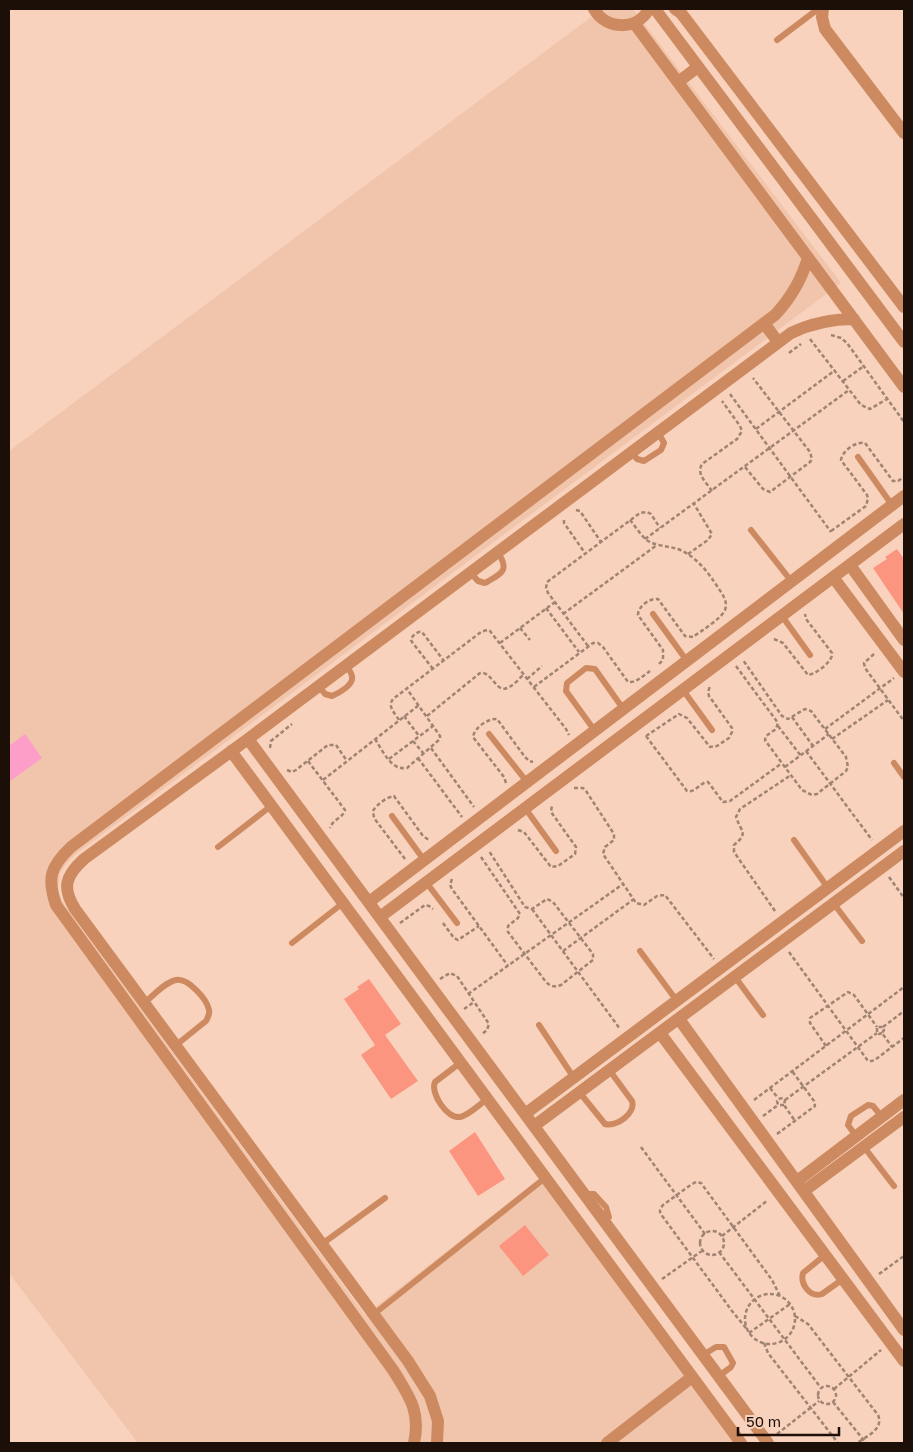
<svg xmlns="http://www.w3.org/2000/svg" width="913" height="1452" font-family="'Golos Text',sans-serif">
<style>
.built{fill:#f1c5ab}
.green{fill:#fc9ec7}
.building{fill:#fb9580}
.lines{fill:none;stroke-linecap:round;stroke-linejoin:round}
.path{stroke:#9f8373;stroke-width:2.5;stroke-dasharray:4 2.5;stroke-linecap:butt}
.service{stroke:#cd8a61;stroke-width:6}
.minor{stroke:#cd8a61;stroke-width:12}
</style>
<rect width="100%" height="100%" fill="#f8d2bc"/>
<!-- built -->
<path class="built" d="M602,9H633L841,283L76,854L67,863L60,873L58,892L65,906L365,1315L544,1175L742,1443H138L9,1273V451Z"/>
<!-- green -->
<path class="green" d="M25,734L42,758L9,782V746Z"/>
<!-- building -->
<path class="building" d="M897,549L904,559V614L873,568L887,559L885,557Z
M369,979L401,1024L385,1035L418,1081L391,1099L361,1055L375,1045L344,999L359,989L357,987Z
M475,1132L505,1179L478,1196L449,1151Z
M525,1225L549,1255L523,1276L499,1246Z"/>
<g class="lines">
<!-- path -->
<path class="path" d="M831,335L841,338L847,343L904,422
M810,339L861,405L870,409L887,399
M789,353L801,344
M843,381L864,366
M730,394L831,532
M756,429L834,371
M745,467L763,489L770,492L810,462L812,459L810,452L753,378
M712,491C706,482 696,474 702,464L737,439L742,431L740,426L722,401
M576,510L580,511L601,542
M564,520V523L585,553
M630,520C636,527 641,536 648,541C657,546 668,546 678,549C697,557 708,572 719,589C723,595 728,602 725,610C721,619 701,631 693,637L685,636L658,599C650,598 638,606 638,615L663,650V660L658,665
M831,531L866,506L868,498L867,495L841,460C842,451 856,441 865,443L893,481H898L904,477
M645,539L849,390
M688,554L708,540L712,534L694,504
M546,608L579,652
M563,614L657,545
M520,628L530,640
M774,639L783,643L808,675C816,674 829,664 832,656V653L806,619L805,614
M500,643L555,602
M588,646L548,593L546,588L547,582L640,513L647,512L651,514L660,528
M874,654L864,663L865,668L904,721
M736,666L778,723L776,729L766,736L765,740L767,743L802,790L812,795L817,794L846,771L848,767L846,757L811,711L805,709L788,719L782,716L743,660
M433,669L412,642L411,640C412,635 418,631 422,632L444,661
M527,679L542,666
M534,687L593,643H598L603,647L628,682C636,683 643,676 650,671
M404,716L419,736
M427,716L480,673C492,671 496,693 507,688C513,686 519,679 524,674
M792,717L813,746
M399,720C395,713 387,707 393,699L481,632L487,630L490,631L566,729L569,735
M778,726L801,756
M825,729L894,678
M646,736L679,714L687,718L710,747L717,746L729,738L732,732V728L709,696L708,692L710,686
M646,736L687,791C696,793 700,782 708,782L723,802L730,801L782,763
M375,739C383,751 391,771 407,768L440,739V736L407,689
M832,739L888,700
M413,741L424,754
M270,748L271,741L292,724
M431,748L474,807
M806,751L872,840
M418,758L462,817
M389,759L433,726
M308,761L345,810C343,818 333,819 330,828
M785,767L829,734
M287,770L292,772L296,770L328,745H336L347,761
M323,780L419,705
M506,783L504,777L473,737C474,728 488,718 497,719L525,757L529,761L533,762
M574,788H583L586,791L614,834V840L605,847L603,854L636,903L644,905L657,896L665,895L714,959
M518,830L524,832L551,867L558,866L575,854L576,847L551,812L552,805
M481,857L520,914L518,918L508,926V932L546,982C551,987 555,987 561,985L593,960V954L553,902L547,899L532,909L525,907L489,851
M405,859L374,818L373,811C376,805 387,797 394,796L423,836L429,840
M889,877L904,898
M452,879L450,885L452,889L508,966
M532,909L620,1029
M775,911L734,852V845C749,833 741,832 736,817L740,809L791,775
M400,923L425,905L429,906L433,909
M443,923L454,938L458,940L479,926
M563,951L634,899
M789,952L868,1061H872L876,1059L904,1038
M440,979L450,973L457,976L489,1024L487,1030L481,1035
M468,994L623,884
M464,1009L474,1002
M883,1027L904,1011
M882,1033L879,1034L877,1033V1027H883L884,1030L882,1033L892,1047
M826,1046L810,1023V1018L848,992L854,995L877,1027
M770,1088L778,1098
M754,1100L904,987
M785,1100L877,1033
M784,1105H778L777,1101L778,1099L783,1098L785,1100L784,1105L795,1121
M763,1116L778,1105
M777,1134L815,1106L814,1101L792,1071
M641,1147L705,1234
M700 1243a12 12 0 1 1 24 0a12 12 0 1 1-24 0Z
M722,1236L768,1200
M719,1252L821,1388
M879,1274L904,1256
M662,1279L703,1250
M745 1319a25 25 0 1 1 50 0a25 25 0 1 1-50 0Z
M795,1316L808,1324L878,1415C884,1429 867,1436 857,1443
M746,1328L732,1311L663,1217C659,1212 659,1210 663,1205L692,1184L696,1182L701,1183L772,1280L780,1296
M749,1333L790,1304
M764,1343L768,1353L838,1443
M818 1395a9 9 0 1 1 18 0a9 9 0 1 1-18 0Z
M834,1389L881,1350
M833,1402L866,1443
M777,1434L819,1401"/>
<!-- service -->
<path class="service" d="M777,40L818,9
M631,452L637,459L644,461L661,450L664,443L658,432
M858,457L892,505
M751,530L792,582
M470,572L478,581L485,583C503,573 510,570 497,551
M653,614L687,661
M782,616L810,655
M318,685L325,694L332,696C339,693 354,685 352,676C351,672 348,668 345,665
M683,690L712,730
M595,731L566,691L567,683L586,668L595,669L624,710
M489,734L527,782
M894,763L904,777
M525,808L556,851
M392,816L424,860
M794,840L828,888
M218,847L271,806
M426,882L457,923
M834,904L862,941
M292,943L343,903
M640,951L677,1001
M735,977L763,1015
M144,1003C153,996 165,982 176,980C188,978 207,999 209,1010C210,1014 208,1017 206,1021L175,1046
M539,1025L574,1078
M460,1063L435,1082C430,1093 447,1119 460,1117C469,1115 480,1104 487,1099
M580,1093L605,1124C617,1127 636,1113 632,1101L610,1071
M856,1136L848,1125L851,1116L868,1105L873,1106L882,1117
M864,1147L894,1186
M586,1196L588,1194H594L606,1207L609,1217L604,1221
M322,1244L385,1198
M825,1255L803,1273C800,1284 810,1298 822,1294L843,1279
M374,1314L545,1178
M703,1355L716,1347H724L733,1363L731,1367L719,1376"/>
<!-- minor -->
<path class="minor" d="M594,9C606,30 637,31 649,9
M655,9L904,342
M675,9L681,13L904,307
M823,9L822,17L825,29L904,133
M634,23L904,387
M678,82L698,67
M764,323L778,342
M850,565L904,640
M833,577L904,672
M248,739L768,1443
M231,751L741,1443
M369,902L904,496
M380,917L904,524
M679,1019L904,1330
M660,1033L904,1361
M525,1114L904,831
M534,1126L904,851
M797,1181L904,1100
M804,1191L904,1117
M414,1443C421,1411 409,1396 393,1370L56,905C47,878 50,867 71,847L775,315C791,298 801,281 808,258
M437,1443L438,1421L430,1396L408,1361L75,909C62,888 65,876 84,859L248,739L791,333C812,323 831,319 854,319
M607,1443L692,1377"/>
</g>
<!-- border -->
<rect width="913" height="1452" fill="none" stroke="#1c0f08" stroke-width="20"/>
<!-- scale -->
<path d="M738 1427v8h101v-8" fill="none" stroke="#1c0f08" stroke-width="2.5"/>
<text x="746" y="1427" font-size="15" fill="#1c0f08" stroke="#f8d2bc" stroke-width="4" paint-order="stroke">50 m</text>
</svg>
